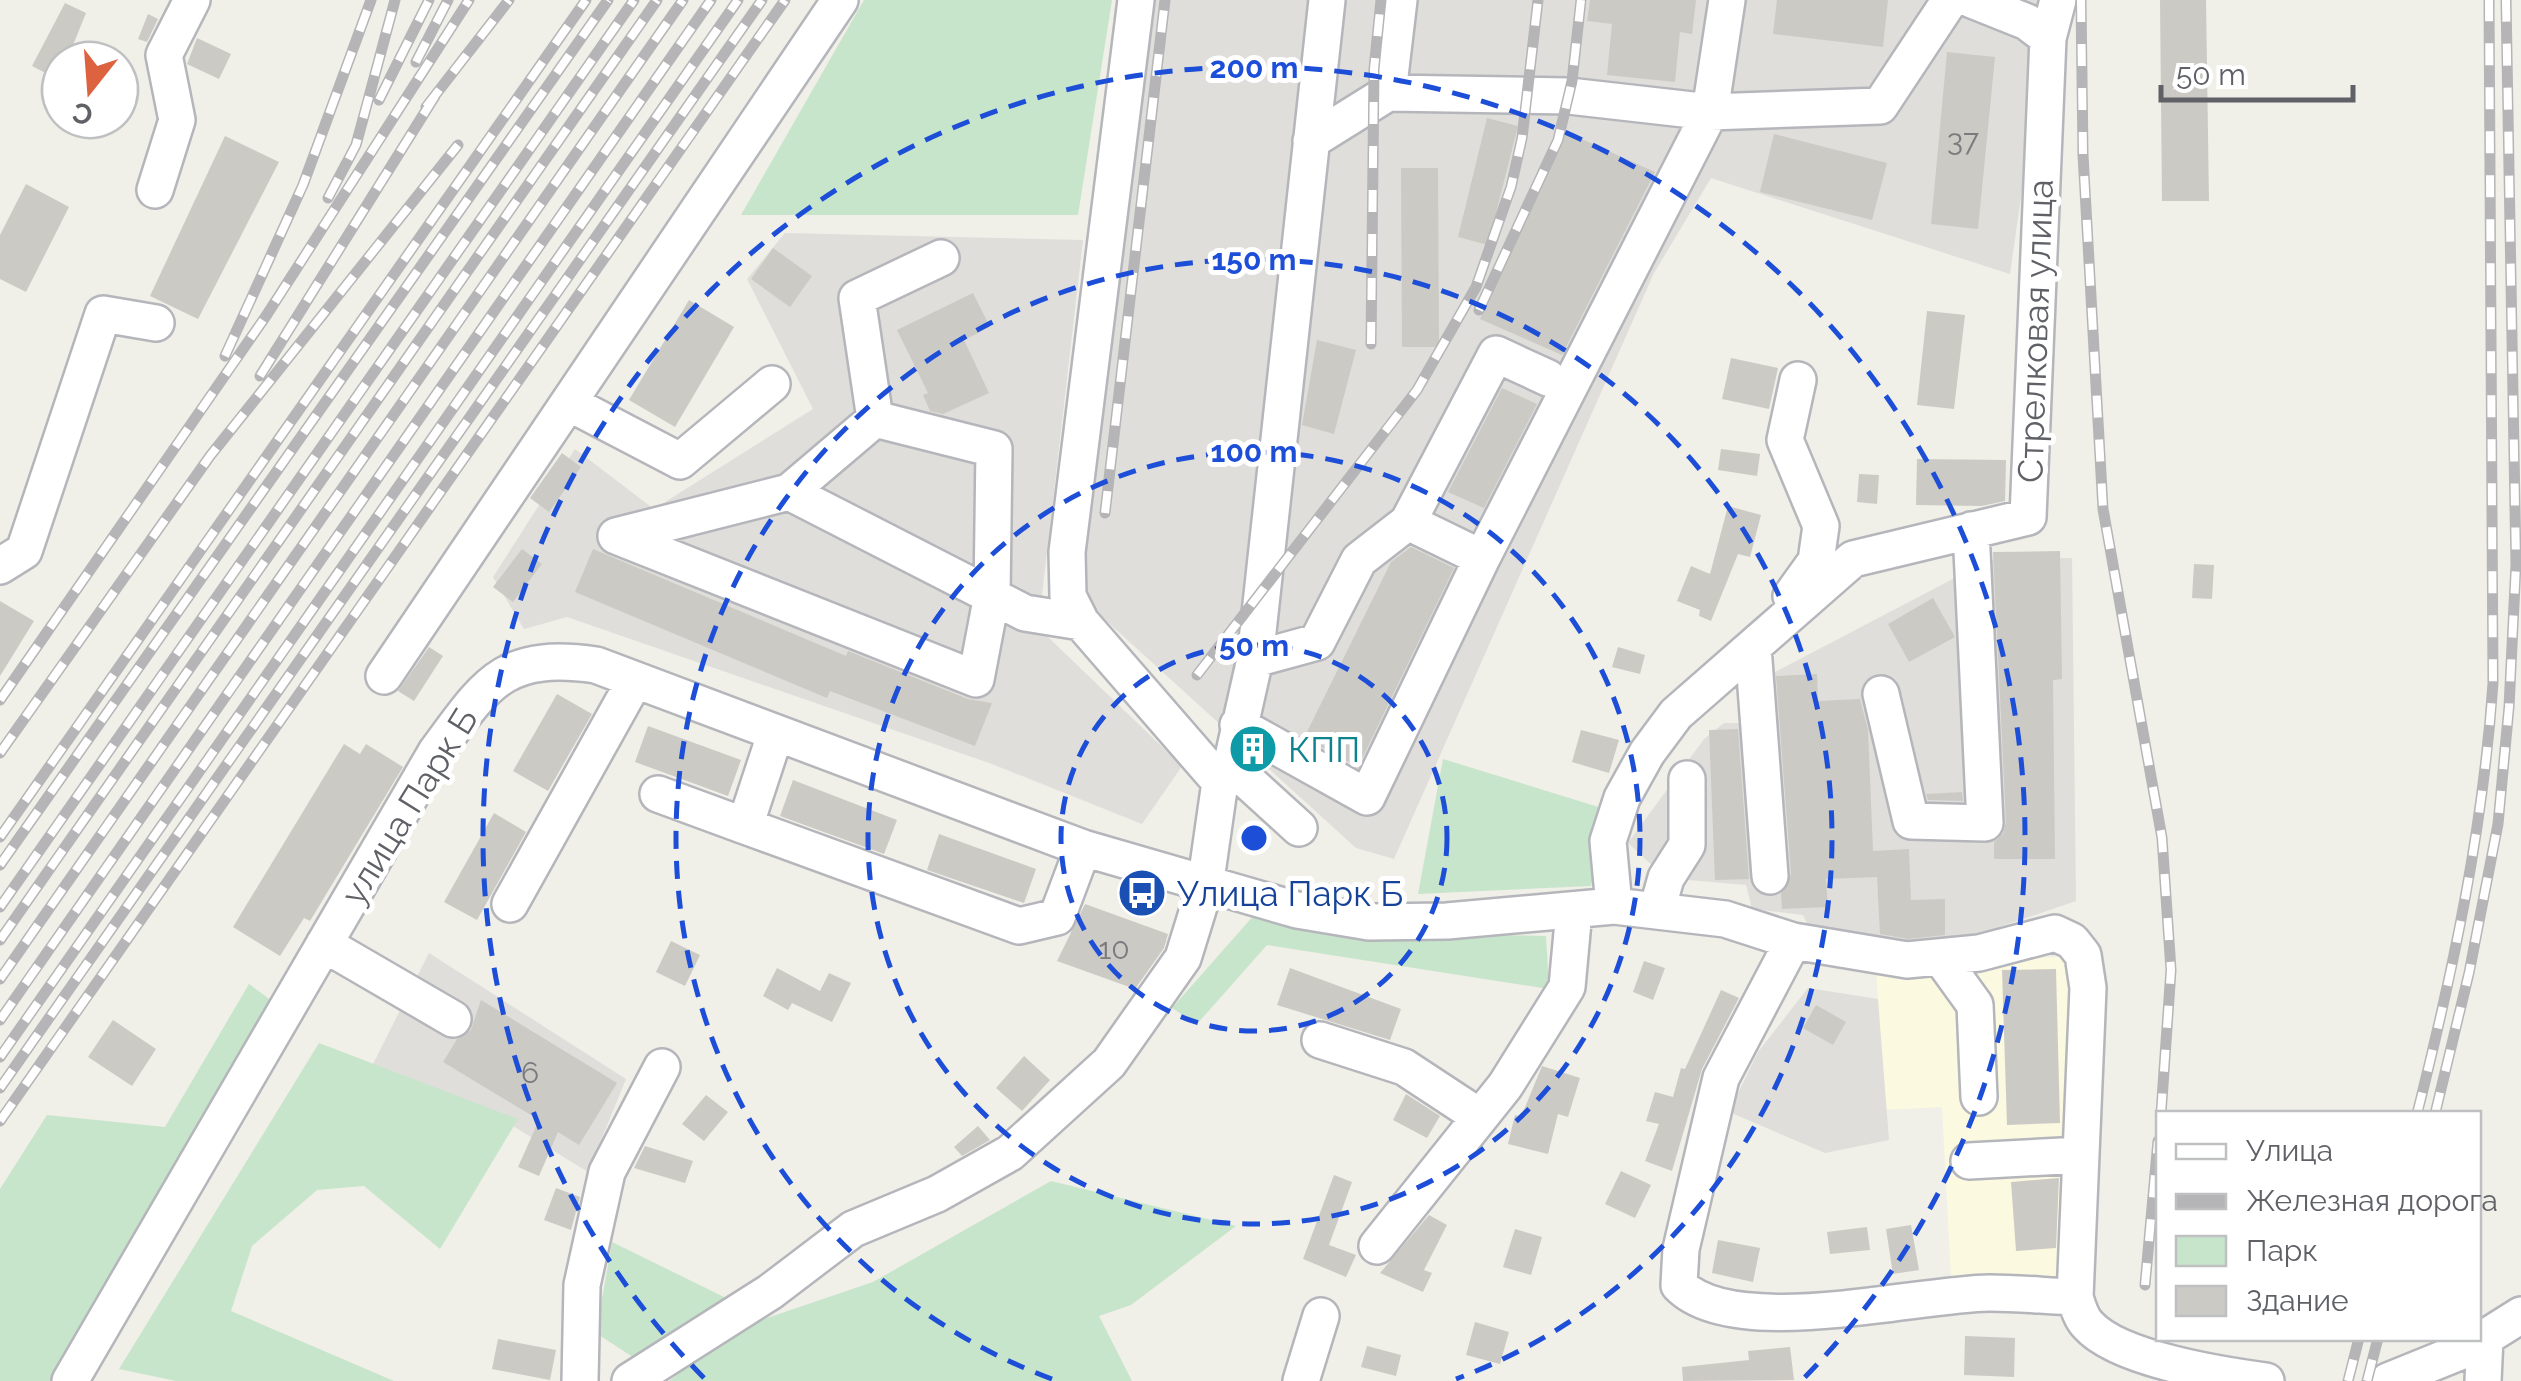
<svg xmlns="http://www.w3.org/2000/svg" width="2521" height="1381" font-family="Raleway,sans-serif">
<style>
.commercial{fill:#fcf9e1}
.industrial{fill:#dfdeda}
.green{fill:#c7e5cb}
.building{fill:#cccac4}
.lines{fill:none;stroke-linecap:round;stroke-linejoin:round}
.minor-casing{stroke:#b5b6bb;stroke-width:40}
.minor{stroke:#fff;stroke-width:35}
.rail-casing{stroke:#b5b5b7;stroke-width:11}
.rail{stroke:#fff;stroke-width:8;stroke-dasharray:22;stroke-linecap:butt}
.ring{fill:none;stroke:#1d4ed8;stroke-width:5;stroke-dasharray:18 12}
.labels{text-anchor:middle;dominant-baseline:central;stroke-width:10;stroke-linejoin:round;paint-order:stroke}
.number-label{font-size:30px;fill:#7a7b7e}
.street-label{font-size:35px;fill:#5f6167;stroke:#fff}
.culture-label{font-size:35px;fill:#0d838f;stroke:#fff;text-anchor:start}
.transit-label{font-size:35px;fill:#164399;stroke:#fff;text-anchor:start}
.centre{fill:#1d4ed8;stroke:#fff;stroke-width:5}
.ring-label{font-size:30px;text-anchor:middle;font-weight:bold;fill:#1d4ed8;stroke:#fff;stroke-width:10;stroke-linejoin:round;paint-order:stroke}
</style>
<rect width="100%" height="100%" fill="#f0efe8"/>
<!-- commercial -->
<path class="commercial" d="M2074,956V1282L1951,1279L1942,1107L1884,1110L1876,967Z"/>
<!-- industrial -->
<path class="industrial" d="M1152,0H2049L2010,274L1711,178L1654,273L1394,859L1356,848L1089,605L1081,559Z
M785,233L1083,240L1042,595L1047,636L1182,766L1142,824L992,764L567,617L524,629L493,577L575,449L654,509L813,409L747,279Z
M2072,558L2076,901L1970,937L1890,942L1812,934L1803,915L1752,909L1746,885L1666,878L1628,843L1704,739L1724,723H1761L1762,679L1989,560Z
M429,953L626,1079L588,1172L513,1126L373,1064Z
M1808,988L1878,999L1889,1140L1825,1153L1729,1112L1758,1052Z"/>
<!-- green -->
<path class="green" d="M864,0H1112L1078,215H741Z
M1443,759L1605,809L1591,886L1418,894Z
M1255,914L1387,933L1546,936L1549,989L1267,945L1197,1024L1172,1008Z
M249,984L280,1007L65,1381H0V1189L47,1115L165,1127Z
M319,1043L518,1119L440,1249L364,1186L317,1190L252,1246L231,1311L394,1381H176L119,1369Z
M1051,1181L1236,1226L1131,1305L1099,1316L1132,1381H669L735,1329L873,1282Z
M612,1242L726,1298L642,1363L596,1333Z"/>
<!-- building -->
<path class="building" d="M1590,0H1696L1692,34L1680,32L1675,82L1607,75L1612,24L1587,21Z
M1777,0H1888L1883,47L1773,34Z
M2160,0H2206L2209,201H2162Z
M65,3L86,13L67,60H60L57,79L32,66Z
M148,14L158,19L147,42L138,39Z
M197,38L231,54L219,79L187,64Z
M1947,52L1995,57L1978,229L1931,224Z
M1487,118L1518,126L1488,245L1458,237Z
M1564,131L1655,172L1562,355L1480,319Z
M1774,134L1887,163L1872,220L1760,192Z
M225,136L279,162L198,319L150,296Z
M1401,168H1438L1439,347H1402Z
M26,184L69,207L26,292L0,279V235Z
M773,248L812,276L790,307L751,279Z
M973,293L990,327L964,340L989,393L943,414L930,411L923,395L928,393L897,330Z
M689,300L734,327L675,427L629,400Z
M1927,311L1965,315L1954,409L1917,405Z
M1317,340L1356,350L1334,434L1302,425Z
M1731,358L1778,368L1769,409L1722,399Z
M1502,388L1537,404L1484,508L1448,492Z
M1721,449L1760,454L1757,476L1718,470Z
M562,453L581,467L549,512L530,498Z
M1917,459L2006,460L2005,501L1982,506L1916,505Z
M1859,474L1879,475L1877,504L1857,502Z
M1728,506L1761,515L1750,557L1738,554L1711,621L1699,616L1700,610L1677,601L1691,566L1710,574Z
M1411,547L1454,568L1358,767L1304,738L1391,562Z
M522,549L542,564L513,602L493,587Z
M593,549L846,656L848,651L968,699L992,703L975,746L830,691L827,698L575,592Z
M2060,551L2062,679L2053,680L2055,859H1994V842L2003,834L2006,822L1993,552Z
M2194,564L2214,565L2212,599L2192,598Z
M1933,598L1955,637L1909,662L1888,624Z
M0,601L34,621L0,676Z
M429,647L443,656L414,701L398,691Z
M1618,647L1645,655L1640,674L1612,667Z
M1817,674L1818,701L1860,699L1868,730L1873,851L1909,849L1911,900L1945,899V935L1908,939L1880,934L1877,877L1826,879L1828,907L1782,909L1781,894L1791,874L1776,676Z
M557,694L592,714L548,791L513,771Z
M648,726L741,760L728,796L635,762Z
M1738,729L1749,879L1715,880L1709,730Z
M1581,730L1619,740L1609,773L1572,762Z
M344,744L360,754L366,744L403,767L310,921L304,918L280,956L233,927Z
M793,780L897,820L884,854L780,816Z
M1962,792L1963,801L1928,800L1926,794Z
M494,813L526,832L477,920L444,902Z
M939,834L1036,869L1024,903L927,870Z
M1085,904L1168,934L1164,948L1135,989L1057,961Z
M671,941L700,955L685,986L656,972Z
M1644,961L1665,968L1653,1000L1633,992Z
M777,968L820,991L829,973L851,983L832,1022L792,1003L788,1010L763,996Z
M1290,968L1401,1009L1390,1040L1277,1005Z
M2056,969L2060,1123L2007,1125L2002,970Z
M1721,990L1739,998L1702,1069L1672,1171L1645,1161L1659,1124L1646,1121L1655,1092L1673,1097L1681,1068L1685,1069Z
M481,1000L617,1083L579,1145L558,1132L539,1176L518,1167L539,1120L443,1062L457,1039L471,1030Z
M1816,1005L1846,1022L1833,1045L1803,1028Z
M113,1020L156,1049L132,1086L88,1057Z
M1024,1056L1050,1080L1022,1111L996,1088Z
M1542,1066L1580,1078L1568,1117L1558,1114L1548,1154L1508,1144L1515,1115L1521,1117Z
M1406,1094L1440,1116L1427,1138L1393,1120Z
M706,1095L728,1112L704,1141L682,1124Z
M978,1126L990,1140L962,1156L954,1147Z
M645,1146L693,1161L685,1183L634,1168Z
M1621,1171L1651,1185L1635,1218L1605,1204Z
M1334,1175L1352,1182L1329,1245L1356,1255L1346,1277L1303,1259Z
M2059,1178L2056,1248L2016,1251L2011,1182Z
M556,1188L580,1197L571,1230L544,1220Z
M1429,1215L1447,1225L1424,1270L1432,1273L1423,1292L1380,1273Z
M1911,1225L1919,1270L1893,1274L1886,1229Z
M1867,1227L1870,1250L1830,1254L1827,1232Z
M1515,1229L1542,1237L1531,1275L1503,1267Z
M1718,1240L1760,1248L1753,1282L1712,1273Z
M1475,1322L1509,1332L1500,1364L1466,1355Z
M1965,1336L2015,1338L2014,1377L1964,1375Z
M498,1339L556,1350L550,1380L492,1369Z
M1367,1346L1401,1355L1396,1376L1361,1367Z
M1790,1347L1794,1380L1683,1381L1682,1367L1749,1360L1748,1351Z"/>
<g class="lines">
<!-- minor casing -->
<g class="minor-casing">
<path id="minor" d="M1399,0L1388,93L1569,96L1710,112L1880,106L1950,0
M1972,0L2027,22L2048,38
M1311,141L1388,93
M155,190L177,120L164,55L192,0
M569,403L680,461L772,384
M875,419L857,298L941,258
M1408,522L1482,558
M616,536L976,679L992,595L994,449L875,419L789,492
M616,536L789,492L1025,613L1081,622
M0,566L24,551L103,314L156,323
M1791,596L1816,561L1821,526L1785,440L1798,380
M1753,647L1770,876
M1255,659L1317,642L1359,560L1408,522L1496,354L1548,378
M384,676L840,0
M1881,694L1911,821L1985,823L1971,530
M1238,725L1367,797L1482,558L1710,112L1727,0
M775,735L745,826L1019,926L1057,917L1083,848
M1231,766L1299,828
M1220,782L1231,766L1255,659L1327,0
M658,794L745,826
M510,904L635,680
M1614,906L1608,841L1622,798L1647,753L1676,714L1853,559L2028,517L2048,38L2058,0
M1657,910L1666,878L1687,845V779
M1793,941L1721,1078L1681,1249L1679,1285C1733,1341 1915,1294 1989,1293C2018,1293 2046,1296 2075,1297
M324,944L453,1019
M1941,958L1975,1005L1979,1097
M1320,1040L1404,1067L1480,1117
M1969,1161L2081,1155
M1377,1246L1505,1086L1567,987L1574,911
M70,1381L436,752C487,683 503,652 596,665L1083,848L1297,910L1369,922L1447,921L1614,906L1725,919L1793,941L1907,960L1979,953L2055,933L2072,941L2083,955L2088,988L2075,1297C2078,1307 2081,1318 2088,1325C2118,1359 2221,1375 2266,1381
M580,1381L582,1285L607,1172L662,1067
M630,1381L770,1292L853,1229L937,1194L1010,1153L1109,1063L1183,958L1205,887L1220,782L1081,622L1068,596L1067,552L1136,0
M1301,1381L1321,1316
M2388,1381L2467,1349L2521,1315
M2483,1381L2485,1338"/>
</g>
<!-- minor -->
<use href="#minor" class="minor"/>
<!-- rail casing -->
<g class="rail-casing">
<path id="rail" d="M2081,0L2083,155L2103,509L2162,838L2171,970L2161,1114
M416,62L448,0
M379,100L429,0
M426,107L509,0
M328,198L356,145L395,0
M1479,310L1558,140L1572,81L1581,0
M1371,344L1374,69L1381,0
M225,356L303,185L371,0
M260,376L435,96
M1105,513L1165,0
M1197,675L1417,390L1476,287L1511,187L1522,138L1538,0
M0,700L266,316L469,0
M0,753L210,456L458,145
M0,837L586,0
M0,865L608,0
M0,907L634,0
M0,940L657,0
M0,979L683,0
M0,1020L711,0
M0,1057L738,0
M0,1088L762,0
M2417,1114C2453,971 2483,830 2493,683L2489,0
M2435,1114L2469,973L2498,824L2509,707L2516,564L2506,0
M0,1121L785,0
M2145,1285L2158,1141
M2348,1381L2359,1338
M2367,1381L2378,1338"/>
</g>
<!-- rail -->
<use href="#rail" class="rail"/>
</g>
<!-- distance rings -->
<g class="ring">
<circle cx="1254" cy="838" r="193"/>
<circle cx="1254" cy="838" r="386"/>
<path d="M1052 1379A578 578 0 1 1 1456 1379"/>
<path d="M704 1378A771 771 0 1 1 1804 1378"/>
</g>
<!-- icons -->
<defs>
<g id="building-disc" transform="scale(2.5)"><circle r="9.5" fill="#0f9aa8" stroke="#fff"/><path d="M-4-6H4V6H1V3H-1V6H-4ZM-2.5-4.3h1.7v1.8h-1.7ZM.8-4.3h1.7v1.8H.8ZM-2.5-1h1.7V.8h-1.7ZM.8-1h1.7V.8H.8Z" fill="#fff"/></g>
<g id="bus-disc" transform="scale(2.5)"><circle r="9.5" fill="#1a4fb4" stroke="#fff"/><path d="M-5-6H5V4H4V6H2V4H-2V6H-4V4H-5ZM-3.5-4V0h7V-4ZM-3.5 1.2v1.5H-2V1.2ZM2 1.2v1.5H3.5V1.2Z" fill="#fff"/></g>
</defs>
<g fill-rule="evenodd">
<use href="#building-disc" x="1253" y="749"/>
<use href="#bus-disc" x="1142" y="893"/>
</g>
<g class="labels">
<!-- number labels -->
<g class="number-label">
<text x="1963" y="140">37</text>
<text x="1114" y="948">10</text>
<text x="530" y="1072">6</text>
</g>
<!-- street labels -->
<g class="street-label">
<text transform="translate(2035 331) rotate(-88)">Стрелковая улица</text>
<text transform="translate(409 806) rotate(-58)">улица Парк Б</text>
</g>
<!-- culture labels -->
<g class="culture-label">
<text x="1288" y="749">КПП</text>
</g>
<!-- transit labels -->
<g class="transit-label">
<text x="1177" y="893">Улица Парк Б</text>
</g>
</g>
<circle cx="1254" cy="838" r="15" class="centre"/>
<g class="ring-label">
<text x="1254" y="78">200 m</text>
<text x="1254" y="270">150 m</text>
<text x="1254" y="462">100 m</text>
<text x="1254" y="656">50 m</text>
</g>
<!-- legend -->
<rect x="2156" y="1111" width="325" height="230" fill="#ffffff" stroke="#bfc0c2" stroke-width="2.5"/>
<rect x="2176" y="1144" width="50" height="15" fill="#ffffff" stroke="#bfc0c2" stroke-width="2.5"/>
<text x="2246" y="1161" font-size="30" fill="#5f6167">Улица</text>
<rect x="2176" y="1194" width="50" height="15" fill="#b5b5b7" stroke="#bfc0c2" stroke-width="2.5"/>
<text x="2246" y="1211" font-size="30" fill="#5f6167">Железная дорога</text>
<rect x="2176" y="1236" width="50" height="30" fill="#c7e5cb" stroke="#bfc0c2" stroke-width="2.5"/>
<text x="2246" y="1261" font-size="30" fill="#5f6167">Парк</text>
<rect x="2176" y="1286" width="50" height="30" fill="#cccac4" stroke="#bfc0c2" stroke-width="2.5"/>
<text x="2246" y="1311" font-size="30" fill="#5f6167">Здание</text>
<!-- north arrow -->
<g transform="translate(90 90) rotate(197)"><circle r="48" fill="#ffffff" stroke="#bfc0c2" stroke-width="2.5"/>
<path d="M0-8L18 38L0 25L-18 38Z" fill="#dd6240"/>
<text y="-15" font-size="28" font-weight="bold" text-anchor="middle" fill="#5f6167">С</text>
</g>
<!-- scale -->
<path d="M2161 85v15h192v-15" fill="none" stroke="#5f6167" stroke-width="5"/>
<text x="2176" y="85" font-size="30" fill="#5f6167" stroke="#ffffff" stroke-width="8" paint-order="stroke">50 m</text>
</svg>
